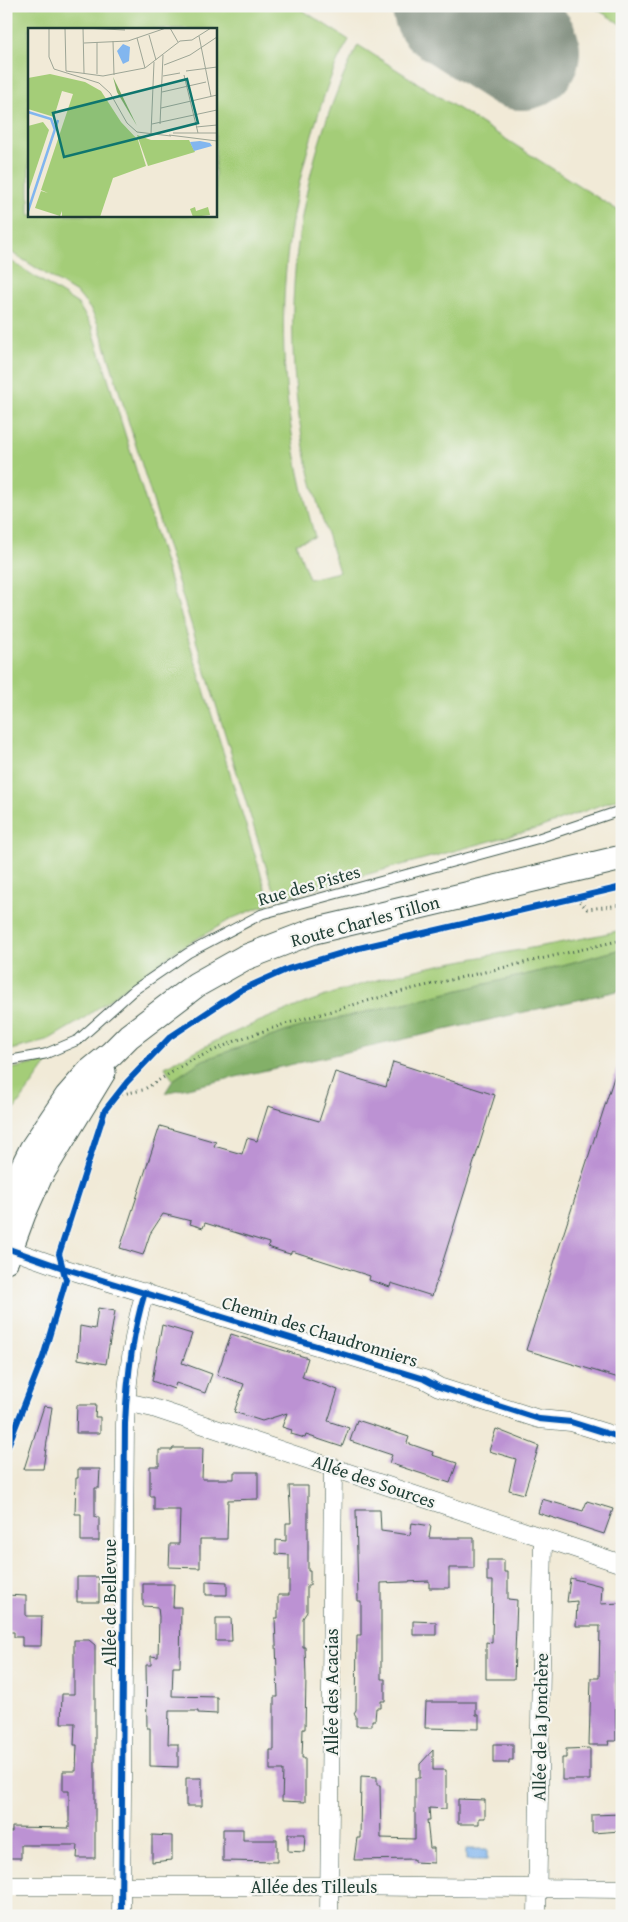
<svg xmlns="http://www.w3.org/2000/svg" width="628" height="1922" font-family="'Gentium Book Plus',serif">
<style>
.green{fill:#a4cd78;stroke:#628556;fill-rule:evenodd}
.forest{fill:#83b068;stroke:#51764e}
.water{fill:#82b6ef;stroke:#507a92}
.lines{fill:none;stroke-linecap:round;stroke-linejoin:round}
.runway{stroke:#889486;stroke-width:118}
.building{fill:#bc92d3}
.lane-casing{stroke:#3e574c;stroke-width:11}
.street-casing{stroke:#3e574c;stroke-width:19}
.secondary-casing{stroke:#3e574c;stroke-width:27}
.path{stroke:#3e574c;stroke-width:3;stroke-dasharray:1 4;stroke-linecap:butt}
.lane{stroke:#fff;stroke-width:9}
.street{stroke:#fff;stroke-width:18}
.secondary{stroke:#fff;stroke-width:25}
.cycleway-casing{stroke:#f6f6f2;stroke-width:9}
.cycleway{stroke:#0057b8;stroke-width:6}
.labels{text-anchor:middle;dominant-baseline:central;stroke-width:4.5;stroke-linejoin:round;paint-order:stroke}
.street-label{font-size:18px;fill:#1f3d34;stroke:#f6f6f2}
.inset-river{fill:none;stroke:#82b6ef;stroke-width:2.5}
.inset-road{fill:none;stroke:#9da596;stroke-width:1}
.view{fill:#0f766e;fill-opacity:0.15;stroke:#0f766e;stroke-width:2.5}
.inset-edge{fill:none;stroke:#1f3d34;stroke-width:2.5}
</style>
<rect width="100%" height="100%" fill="#f6f6f2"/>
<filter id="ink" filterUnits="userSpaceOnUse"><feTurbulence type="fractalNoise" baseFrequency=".02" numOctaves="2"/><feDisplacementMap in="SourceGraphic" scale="10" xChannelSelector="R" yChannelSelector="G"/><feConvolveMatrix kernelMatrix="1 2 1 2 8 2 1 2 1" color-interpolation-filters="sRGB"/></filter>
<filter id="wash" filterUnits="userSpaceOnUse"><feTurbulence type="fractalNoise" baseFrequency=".0096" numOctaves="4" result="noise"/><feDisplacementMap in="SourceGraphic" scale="20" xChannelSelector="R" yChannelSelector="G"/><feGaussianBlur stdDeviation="1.12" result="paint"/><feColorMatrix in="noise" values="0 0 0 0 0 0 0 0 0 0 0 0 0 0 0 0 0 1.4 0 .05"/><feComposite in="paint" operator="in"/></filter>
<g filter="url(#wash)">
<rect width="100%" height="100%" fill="#f1ead7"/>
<!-- green -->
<path class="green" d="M6,6H296L349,40C331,69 322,102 312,135C271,271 276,402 315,537L296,543L309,579L339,572C328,535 315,500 307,462C277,323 294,172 358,45L622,213V797L539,828L283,897L272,886L99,326L91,310L78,294L6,249ZM29,29H215V215H29Z
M592,6H622V25Z
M6,258L78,304L92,327L268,897V904L233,918L176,951L80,1021L46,1041L6,1051Z
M622,930V949L533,973L297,1028L203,1060L173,1080L165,1067C246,1023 334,988 425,968C490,954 557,945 622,930Z
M49,1061L6,1121V1070Z"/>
<!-- forest -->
<path class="forest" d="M622,949V990L165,1093L173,1080L203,1060L297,1028L533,973Z"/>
<!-- water -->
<path class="water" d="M466,1849H487V1860H466Z"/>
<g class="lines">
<!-- runway -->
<path class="runway" d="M451,6L521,51"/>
</g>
<g id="blocks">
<!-- building -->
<path class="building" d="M393,1062L495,1095L432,1296L391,1283L390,1287L369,1280L370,1276L292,1251L290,1254L283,1252L268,1247L269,1243L205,1223L203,1228L190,1224L191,1221L163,1214L150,1234L143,1255L120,1248L160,1126L216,1142L214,1146L242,1154L247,1138L257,1141L268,1106L319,1121L335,1072L386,1087Z
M619,1062H622V1379L526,1350Z
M98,1308L115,1311L106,1364L78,1359L80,1326L95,1329Z
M162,1325L192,1334L182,1363L212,1374L205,1393L176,1383L174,1389L152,1381Z
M231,1334L308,1358L302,1377L338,1390L328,1421L349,1428L342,1447L306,1435L305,1438L291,1434L292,1430L282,1427L287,1413L262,1421L234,1412L244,1384L217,1375Z
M77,1405H96L95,1417H100V1433H76Z
M44,1406L52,1407L43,1469H24Z
M357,1420L409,1437L407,1443L433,1452L432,1455L457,1463L450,1483L389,1463L392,1455L350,1441Z
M496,1429L539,1446L524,1494L509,1490L516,1459L489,1451Z
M173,1448H203L202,1479H234V1472H258V1499L228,1500L227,1539H200V1568L169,1567L170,1544H179L180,1510H154V1496H150V1466H159V1450H172Z
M78,1469H100L99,1488H95V1517H99V1541H81V1514H75L76,1478H78Z
M289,1486H308V1571H310V1585H307V1612L303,1618V1647H305L306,1678L305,1729H303L302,1758H305V1802L282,1801L283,1770H270V1750H274V1697H278L275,1618H278V1595H289V1555L276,1554V1540L286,1541V1523H291Z
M542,1499L583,1511L587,1501L613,1509L604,1534L538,1513Z
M356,1510H380L381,1531L410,1535L412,1523L431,1526L429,1538H474V1568H449V1588H429V1581L381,1583V1679H385V1701H381V1708H376L375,1720H372V1726H356V1716L354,1713L356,1710L357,1635H361V1601H358Z
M487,1560H504V1572H508V1599L517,1600L514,1679H486V1642L492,1643L493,1581H487Z
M77,1577H99V1602H77Z
M570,1578L602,1586L601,1604L622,1603V1671H615L616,1741H608L609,1745H589L591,1678H599L600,1626H576L577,1601L567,1602Z
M206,1581L227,1582V1595H206Z
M143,1584H174L173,1607H181L180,1667H173L172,1696L217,1697V1714L198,1713V1711H169L168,1744H178V1767L150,1766V1728H147L146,1665H151V1656L158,1657L159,1617L158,1607L143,1606Z
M6,1595L26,1596V1616H42L41,1646H22V1637H14V1632H6Z
M216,1618H231L232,1641H216Z
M413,1621L436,1622V1635H413Z
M74,1640H89L95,1645V1858H77L78,1845H21V1858H6V1832H12V1827L69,1828V1791H63V1771H76L77,1745H74L75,1723H61L62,1694H74Z
M426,1702H476V1715H479V1729L425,1728Z
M493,1744H513V1760H509V1763H493Z
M590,1748V1780H562V1758H566V1749Z
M433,1750V1770H446V1809L429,1808L430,1820H427L430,1848H434V1863L414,1862V1859L354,1860L357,1838H360L361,1776L377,1777V1785H380L381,1838L415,1839V1778H420V1764Z
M186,1778H202V1806H186Z
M458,1799L485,1800V1818H479V1824H458Z
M622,1814L621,1831L592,1833V1815Z
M223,1829H243V1840H277V1862L223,1861Z
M288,1834H305L304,1852L288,1851Z
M152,1835L172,1836V1860L152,1862Z"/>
</g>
</g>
<g filter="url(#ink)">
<use href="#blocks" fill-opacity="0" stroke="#3e574c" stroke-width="1"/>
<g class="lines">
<!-- lane casing -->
<g class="lane-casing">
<path id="lane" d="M6,1061L45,1054L78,1040L134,990L188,953L262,914L536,839L622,810"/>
</g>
<!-- street casing -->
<g class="street-casing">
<path id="street" d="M9,1249L63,1268L424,1379L439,1387L539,1419L571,1422L622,1438
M126,1402L153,1408L622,1564
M6,1886H329L622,1889
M121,1916L125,1424C127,1380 132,1334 145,1292
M329,1916L333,1467
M537,1916L543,1538"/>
</g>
<!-- secondary casing -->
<g class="secondary-casing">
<path id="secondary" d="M6,1201L32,1149L67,1097L89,1072L111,1054L129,1036L196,985L244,958L314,931L622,858
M6,1260L23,1214L40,1176L103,1072"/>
</g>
<!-- path -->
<path class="path" d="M576,898L587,909L622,905
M117,1095L143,1090L190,1061L240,1039L285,1024L403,991L622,940"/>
<!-- lane -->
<use href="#lane" class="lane"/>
<!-- street -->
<use href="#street" class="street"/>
<!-- secondary -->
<use href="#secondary" class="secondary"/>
<!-- cycleway casing -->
<g class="cycleway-casing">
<path id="cycleway" d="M9,1249L63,1268L424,1379L439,1387L539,1419L571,1422L622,1438
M6,1451L43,1357L66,1280L59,1254L105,1110L127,1082L170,1037L241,990L288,969L359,948L622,887
M121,1916L125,1424C127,1380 132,1334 145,1292"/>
</g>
<!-- cycleway -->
<use href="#cycleway" class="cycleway"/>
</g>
</g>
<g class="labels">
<!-- street labels -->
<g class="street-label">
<text transform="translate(309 885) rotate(-16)">Rue des Pistes</text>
<text transform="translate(365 921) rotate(-15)">Route Charles Tillon</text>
<text transform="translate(320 1331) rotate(17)">Chemin des Chaudronniers</text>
<text transform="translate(374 1481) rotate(19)">Allée des Sources</text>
<text transform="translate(109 1603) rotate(-90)">Allée de Bellevue</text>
<text transform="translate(331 1692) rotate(-90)">Allée des Acacias</text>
<text transform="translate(540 1727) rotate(-89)">Allée de la Jonchère</text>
<text x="314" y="1886">Allée des Tilleuls</text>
</g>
</g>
<!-- overview -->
<g transform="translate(28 28)">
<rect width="189" height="189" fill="#f1ead7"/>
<path d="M22,46L57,54L73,63L93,94L110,112L118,138L85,150L72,189H34V183L32,188L7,180L13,163L20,165L13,162L45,66L34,63L26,89L0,81V50ZM15,94L21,102L0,165V98ZM109,107L123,112H161L167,124L120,138ZM167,179L168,183L180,179L182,187L165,189L162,181Z" fill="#a4cd78"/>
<path d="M85,49L86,51L109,98L89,64Z" fill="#83b068"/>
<path d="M95,16L102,19L101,33L95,36L89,23ZM172,113L182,115L184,118L166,123L162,114Z" fill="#82b6ef"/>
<path class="inset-river" d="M0,84L23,91L27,102M0,183L30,92"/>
<path class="inset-road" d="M21,0V29L26,41L71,55L82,65L99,95L109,104L143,108M37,0L38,43L75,48L117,40L152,13L164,12L183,0M142,0L150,14M121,7L128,32M171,8L183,68M109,10L117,40M85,13L86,47M69,14V46M56,15L100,13L138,0M136,37L162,27L189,9M158,43L189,39M56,45L55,0L97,2M156,47L170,105M135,48L152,45M134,64L178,54M133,80L189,67M124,96L189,82M132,96L135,27M168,99L189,97M145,105H189M123,106L126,34M141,107L189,113"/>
<path class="view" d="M159,51L170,95L36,129L25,85Z"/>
<rect width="189" height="189" class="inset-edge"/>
</g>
<!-- margin -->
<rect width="628" height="1922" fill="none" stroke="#f6f6f2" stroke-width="25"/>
</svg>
